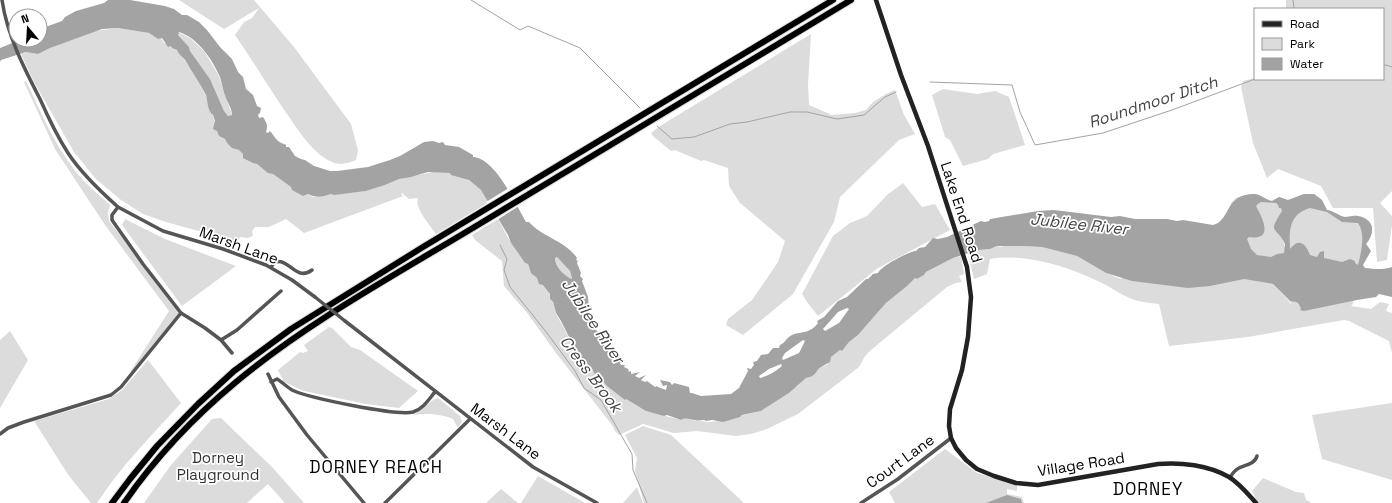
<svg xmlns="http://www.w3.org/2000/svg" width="1392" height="503" font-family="'Space Grotesk',sans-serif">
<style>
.green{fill:#dcdcdc}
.water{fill:#a3a3a3;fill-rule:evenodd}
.pier{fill:#fff}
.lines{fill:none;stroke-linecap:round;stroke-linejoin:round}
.stream{stroke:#a3a3a3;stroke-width:1}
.highway-casing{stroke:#dbdbdb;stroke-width:8}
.street{stroke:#555;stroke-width:3.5}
.secondary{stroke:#222;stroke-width:4.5}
.highway{stroke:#000;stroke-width:6}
.street-bridge{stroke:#555;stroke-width:3.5}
.labels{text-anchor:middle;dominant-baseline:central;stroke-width:3.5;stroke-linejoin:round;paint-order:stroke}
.street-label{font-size:15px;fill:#000;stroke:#fff}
.park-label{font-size:15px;fill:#333;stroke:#fff}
.water-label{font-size:16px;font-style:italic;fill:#444;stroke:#fff}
.quarter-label{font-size:17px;letter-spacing:1px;fill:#000;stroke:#fff}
</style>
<rect width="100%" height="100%" fill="#fff"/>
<!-- green -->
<path class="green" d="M179,0H254L294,47L351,124L358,150L356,160C348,163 341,166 332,162C312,153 299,131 287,114C269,88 253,61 235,35L244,22L252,18L259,8L224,29Z
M1286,0H1392V191L1380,203L1392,216V225L1387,260L1377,262L1373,208H1333L1321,186L1278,169L1267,178L1253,143L1241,87L1243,81L1255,78V79H1383V9H1286Z
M118,28L149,33L158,39L161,38L164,43L171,46L172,48L177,50L196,76L208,100L219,136L225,139L227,143L232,147L239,150L266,171L273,174L291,187L314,197L325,196L331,194L349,193L366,191L385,185L399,179L433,172L450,173L469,180L481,190L489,202L436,234C430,225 414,208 418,198L409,199L402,193L401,194L403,196L304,233L286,219L269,227H255L252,231L253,236L248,238L240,237L238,242L166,222L143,214L121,200L96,179L74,152L34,82L21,54L27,52L38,54L50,48L94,31Z
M178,32L190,38L204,51L219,76L232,115L228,116L224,111L210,79L190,51L189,47L178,35Z
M811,34L808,85L809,105L832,115L855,113L866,110L873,102L886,94L895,90L904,115L915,134L899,140L840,197L834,222L793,294L743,335L726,325L728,319L752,300L778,262L785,241L740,203L729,186L728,168L704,160L701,161L675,150L671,151L654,137L651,133L660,126Z
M26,81C40,110 53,142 73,168C83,182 97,193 110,205L108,213L109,221L181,313L133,372H130L169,311L105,225L55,149L24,82Z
M943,89L977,94L995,91L1009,97L1025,145L993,154L988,159L963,166L950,140L945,137L932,95Z
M903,183L922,207L935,204L950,230L878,268L818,316L807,302L802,294L833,236L850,223L867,216L887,195Z
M1255,194L1272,201L1279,197L1288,200L1304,194H1314L1322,200L1327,210C1334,211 1339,216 1345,217C1349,217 1353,215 1358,216C1374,219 1376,232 1366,244L1371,251L1358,267L1343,266L1289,254L1282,236L1286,252L1285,255L1272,258L1254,257L1217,225L1230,209L1231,203L1236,198Z
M125,219L165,239L236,266L182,306L122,225Z
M498,219L511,243L525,263L528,264C530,278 552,285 550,299C555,304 554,310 557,316C564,327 569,339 576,351C578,354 582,357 584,360C600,380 617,394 639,407L643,408L646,411L681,420C685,417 690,418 695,421C701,419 703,422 708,422C712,422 715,421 719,421L761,411L789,393L795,387L798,386L801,382L806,378L810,377L821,367L827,365L831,357L840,350L842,351L849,342L858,335L886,303L906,287L910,282L915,278L917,279L924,275L926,272L953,258L961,256L964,274L959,276L962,282L956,283L947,287L871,350C863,357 864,359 859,367L798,414L767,429L751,434L736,436L697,431L674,433L643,424L619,435L615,431L612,425L556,353L528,314L504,286L502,261L475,240L472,235Z
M1006,245L1042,247L1077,256L1106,273L1121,279L1124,275L1235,277L1273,284L1289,301L1291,306L1290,300L1354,295L1353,304L1351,306L1371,309L1380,302L1389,304L1386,311L1392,313V353L1389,341L1349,321L1344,320L1248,337L1169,346L1159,304C1150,303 1140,302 1132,299C1121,295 1112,288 1102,283C1069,267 1027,253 990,259L987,274L974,279L968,254L978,250L990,249L997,246L1001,247Z
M557,257L570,271L572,278L570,279C564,275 555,267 555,258Z
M329,327L332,328L351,347L360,350L418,391L399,408L366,404L304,391L284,382L278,370L300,352L303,353L308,351L304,345Z
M10,331L28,360L0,408V340Z
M148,360L181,403C152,435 121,466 97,503H91L69,476L34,421L109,399L122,390Z
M438,398L460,416L462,422L458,428L453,419C442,414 426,413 413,415C421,410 431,400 438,398Z
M1392,403V480L1322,459L1312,415Z
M221,418L272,467L304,503H285L268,484L247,503H144L171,465L212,419Z
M643,426L671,435L744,503H644L635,471L637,458L625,435Z
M945,449L977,473L1017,485V491L1007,489V494L1022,497L1024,503H895L889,492Z
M538,476L585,503H521Z
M1263,478L1296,492L1304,493L1306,500L1312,503H1258L1252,491Z
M637,487L643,503H623Z
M501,489L518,503H486Z"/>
<!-- water -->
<path class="water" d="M108,0H130L165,6L174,9L182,15H187L199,22L207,30L220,47L232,59L238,72L243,77L246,89L253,95L257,106L261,108L260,113L258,115L259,118L263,117C267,123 268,126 266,132L268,133L270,131C273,134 274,137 277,140C280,143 282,143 286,145V147H289L295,156L301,159L305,160L314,166L330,171H337L368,167L390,160L400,156L424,142L433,141L439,143L443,142L445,145L459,147L473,155V157C495,158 516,204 526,222H529C542,237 566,241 577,258L576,260L578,261L577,263L581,273L580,276L583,279L582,281L588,297L589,308L595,329L599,333L606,349L618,361L623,360V362L620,363L621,365H625L624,367L628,369L629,372L631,371V374L640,372L635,376L639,378L646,375L641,380L645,382L647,381L655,387L657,386L658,387L666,390L667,385L663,386L660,380L670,382L672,385L674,383L689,387L690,393H692L701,396L731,394L739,388L748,371L747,368L751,369L754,365L753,362L757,361L761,355L768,354L773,348H779L780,345C785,343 787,337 792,335C802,331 810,334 818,323L817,321L824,317L838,301L847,297L866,279H868L873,274L878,273C880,267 909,251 916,251L919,248L925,247L933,238L938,239L947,237L981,221L985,222L989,221L990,219L1038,211L1054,210L1111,217L1120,216L1135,219H1167L1177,221L1183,220L1213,225C1231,221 1224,194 1254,194C1261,194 1265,200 1272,201L1279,197L1288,200L1304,194H1314L1322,200L1327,210C1334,211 1339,216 1345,217C1349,217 1353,215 1358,216C1374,219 1376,232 1366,244L1371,251L1363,265L1365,268C1375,269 1383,270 1392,267V297L1379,294L1376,297L1357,300L1304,311L1300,310L1301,308L1298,303L1296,302L1290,301L1273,284L1244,279L1210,286L1188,288L1132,281L1106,273L1077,256L1042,247L1023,246H997L990,249L978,250L953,258L926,272L924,275L917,279L915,278L906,287L886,303L858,335L849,342L842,351L840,350L831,357L830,362C827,364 824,365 821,367C816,370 816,377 806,378L789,393L761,411L742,415L740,417L723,422L712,420L706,421L704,420C701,420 696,421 694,420C689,419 686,417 681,420L667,415L664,416L646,411L626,399L625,400L607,386L598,375L594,373L593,370L576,351L561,321L556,313L553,302L550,299V294L543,285L539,284L537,278L531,273L528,264L525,263L511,243L508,235L481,190L469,180L451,175L450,173L428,172L411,177L399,179L385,185L366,191L334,195L331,194C323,197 316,198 308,194L303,196L292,190L291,187L273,174L268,173L257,164L253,163L243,158V154L239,150L232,148L227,143L225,139L219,136L217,131L213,129L215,121L213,115C207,110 208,102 206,95C200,83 192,72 185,60C182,56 179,55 177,50L172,48L171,46L168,47L162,38L158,39L149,33L118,28L102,29L50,48L38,54L26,52L1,60L0,62V48L20,40H40V29L62,21L65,17L76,11L104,3ZM179,32C198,38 212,59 220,77C222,83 223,91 226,98C228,103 232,109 232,115L228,116L224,111L210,79L190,51L189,47L178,35ZM1261,202L1276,203L1278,205L1279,208H1281L1282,211C1267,235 1276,225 1285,244L1284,253L1277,254L1271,257L1257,255L1251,249L1247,239L1249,237C1274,241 1263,219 1256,206L1258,204ZM1310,208L1327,212L1342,222L1358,223C1366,234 1361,253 1358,265L1355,263V261L1350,259L1342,262L1324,258V251L1320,252L1317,257L1310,255C1306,244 1299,237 1290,249C1289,231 1289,214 1310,208ZM557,257L570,271L572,278L571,279C564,275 555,267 555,258ZM847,308L849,309L839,323L825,331L823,329L838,312ZM803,340L805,341L799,353L783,360L782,358L785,353ZM781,364L782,366C775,372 768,376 760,378L759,376L769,369Z
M1007,495L1021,499L1022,503H986Z"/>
<!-- pier -->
<path class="pier" d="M509,188L519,206L497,220L486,202Z"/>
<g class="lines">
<!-- stream -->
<path class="stream" d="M471,0L520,30L528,26L580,48L640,108
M1293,0L1294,9
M1383,66L1386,65L1392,67
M930,82L1012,85L1020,112L1035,145L1103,133L1172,110L1255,79
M657,126L672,139L694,137L730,124L747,122L790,112H807L837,119L864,115L885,97L896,92
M500,245L507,259L504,270L510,287L547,333L575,371L584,388L601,400L632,454L633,470L647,503"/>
<!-- highway casing -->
<g class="highway-casing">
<path id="highway" d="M112,503L130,479L157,446L198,404L234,371L291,329L423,247L833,0
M124,503C155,458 194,417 236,382C313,318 406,269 491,217C611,145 731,72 851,0"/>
</g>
<!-- street -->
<path class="street" d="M2,0C7,35 24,68 40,99C48,117 57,136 68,153C81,173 100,191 118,207L163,231L223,249L266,265L292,280L315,297
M118,207L112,215V220L143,264L181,313L205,328L221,340L232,353
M271,267L275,262C290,258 296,282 312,270
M345,321L533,467L597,503
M221,340L237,330L281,291
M268,374L279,397L307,435L364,503
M271,382L277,379C282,382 287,387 292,390C309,398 396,416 413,412C423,409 429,399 435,392
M0,434L8,428L24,422L111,395L121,387L181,313
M1230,478C1232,474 1235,470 1239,468C1245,465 1255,464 1257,456
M385,503L470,419
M861,503L898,479L951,438"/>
<!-- secondary -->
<path class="secondary" d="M876,0L901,75L928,146L967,267L971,297L968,337L962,370L950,409L949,426L951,438L956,448L966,460L977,469L994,476L1016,483L1038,485L1158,464C1181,462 1208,465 1229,477C1239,483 1248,494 1256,503"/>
<!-- highway -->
<use href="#highway" class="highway"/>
<!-- street-bridge -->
<path class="street-bridge" d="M315,297L345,321"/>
</g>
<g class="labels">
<!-- street labels -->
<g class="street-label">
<text transform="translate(962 212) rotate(72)">Lake End Road</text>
<text transform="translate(239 245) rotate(20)">Marsh Lane</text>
<text transform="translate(506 431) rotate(37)">Marsh Lane</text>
<text transform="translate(900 461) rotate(-36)">Court Lane</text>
<text transform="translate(1081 464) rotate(-9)">Village Road</text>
</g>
<!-- park labels -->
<g class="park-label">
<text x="218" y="457">Dorney<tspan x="218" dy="17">Playground</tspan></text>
</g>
<!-- water labels -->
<g class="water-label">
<text transform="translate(1153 102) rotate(-18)">Roundmoor Ditch</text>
<text transform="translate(1079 224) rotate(6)">Jubilee River</text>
<text transform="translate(593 321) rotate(56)">Jubilee River</text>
<text transform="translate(591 374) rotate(53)">Cress Brook</text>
</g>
<!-- quarter labels -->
<g class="quarter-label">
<text x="376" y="467">DORNEY REACH</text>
<text x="1148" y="489">DORNEY</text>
</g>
</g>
<!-- legend -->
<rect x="1254" y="8" width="130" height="72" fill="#ffffff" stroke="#999999"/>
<rect x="1262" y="21" width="20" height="6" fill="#222222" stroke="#999999"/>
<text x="1290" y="28" font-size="12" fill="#000000">Road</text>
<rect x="1262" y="38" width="20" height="12" fill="#dcdcdc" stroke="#999999"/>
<text x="1290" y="48" font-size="12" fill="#000000">Park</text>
<rect x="1262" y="58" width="20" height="12" fill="#a3a3a3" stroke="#999999"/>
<text x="1290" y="68" font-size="12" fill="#000000">Water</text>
<!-- north arrow -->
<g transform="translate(28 28) rotate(342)"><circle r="19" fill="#ffffff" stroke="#999999"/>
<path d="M0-3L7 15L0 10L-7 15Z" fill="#000000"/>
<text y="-6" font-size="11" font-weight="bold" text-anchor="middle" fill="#000000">N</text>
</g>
</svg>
